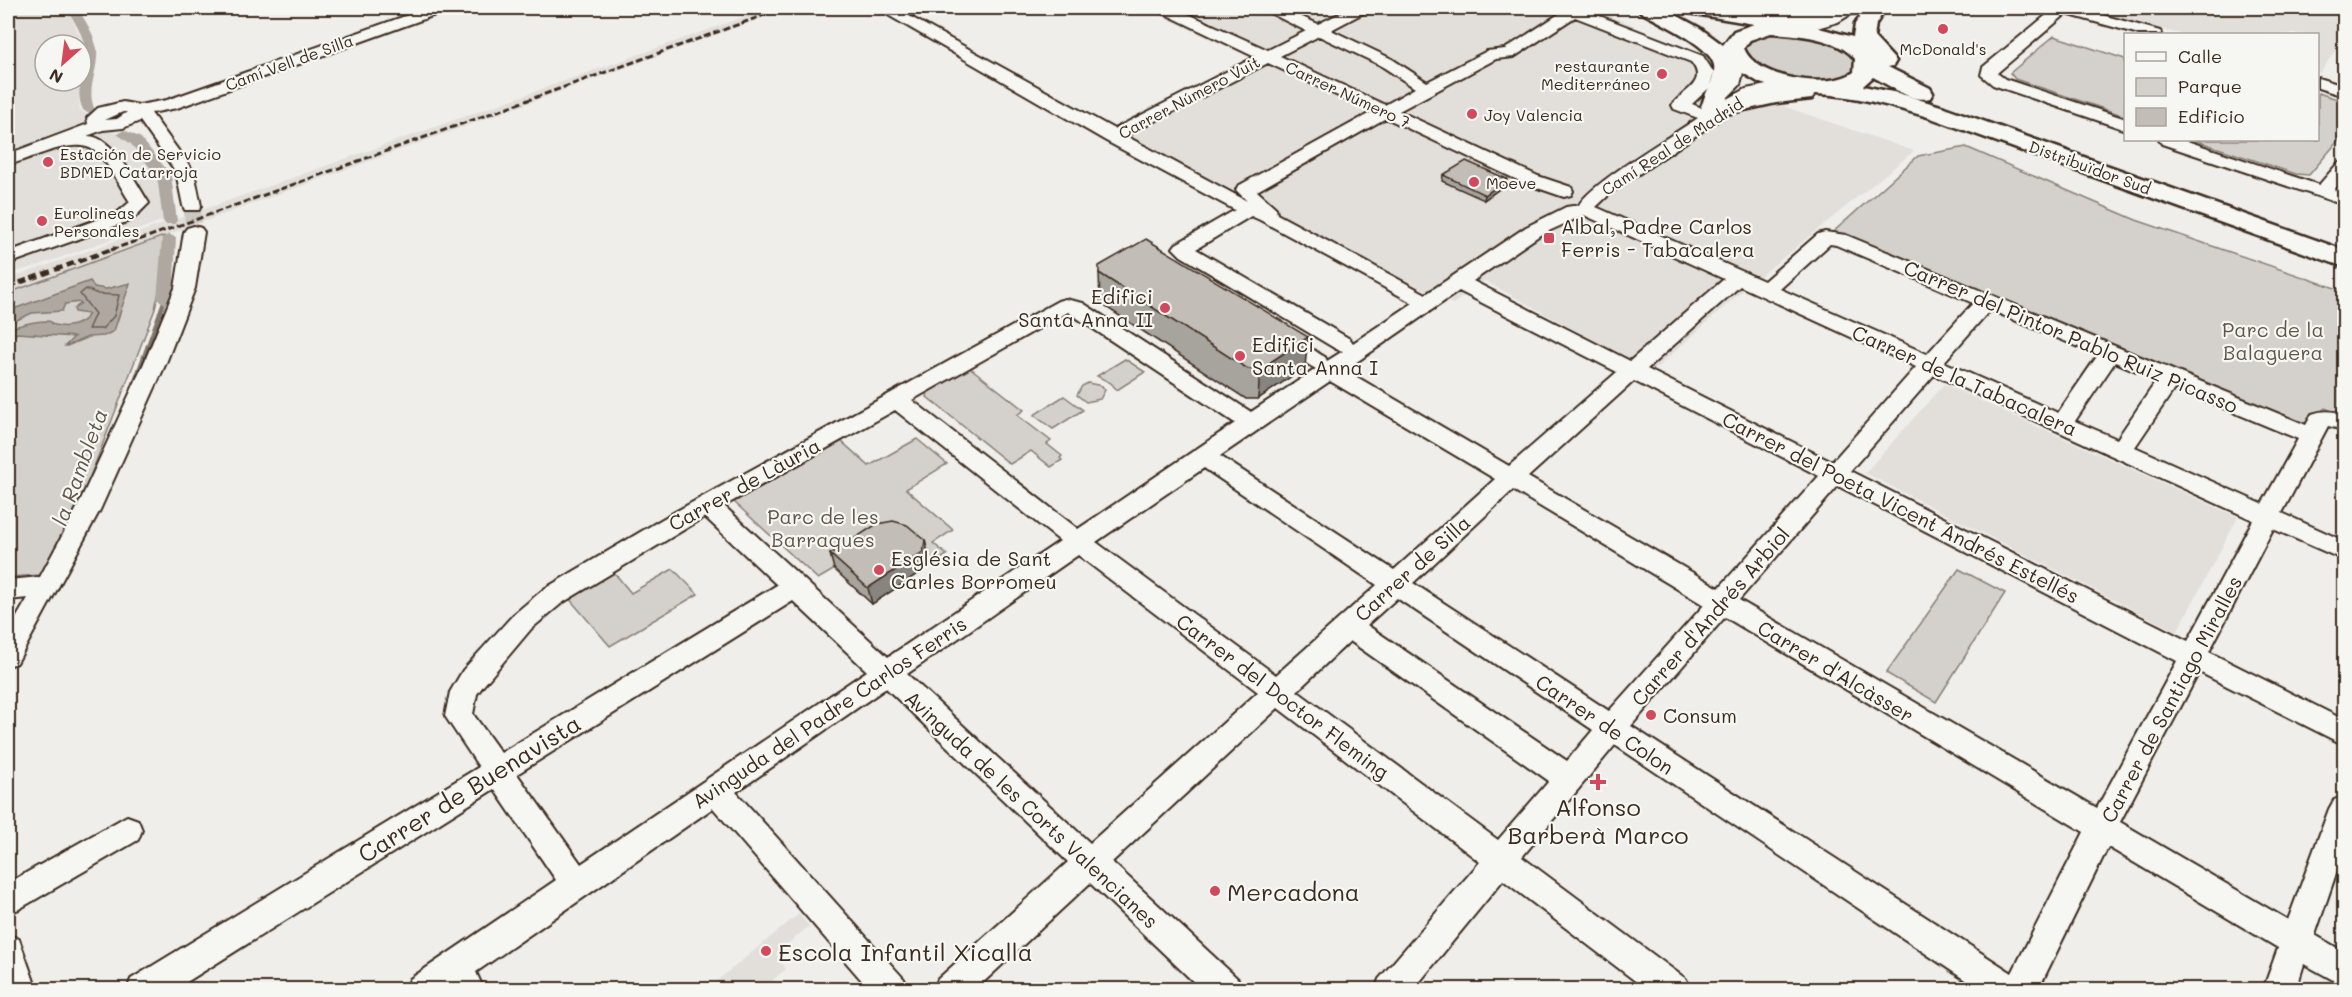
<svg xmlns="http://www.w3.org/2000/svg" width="2352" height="997" font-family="Mali,sans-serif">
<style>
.built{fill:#e2dfdb;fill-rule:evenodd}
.green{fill:#d4d1cc;stroke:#887e75;stroke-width:1.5}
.water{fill:#afa8a1;stroke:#81766d;stroke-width:1.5}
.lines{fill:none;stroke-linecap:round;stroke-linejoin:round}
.shore{stroke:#695c52;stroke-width:1.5}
.stream{stroke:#81766d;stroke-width:4.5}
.canal{fill:#afa8a1;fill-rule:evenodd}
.minor-tunnel{stroke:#cbc7c1;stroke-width:17;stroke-dasharray:17 8;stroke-linecap:butt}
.minor-casing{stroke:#3b2a1e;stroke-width:4}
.highway-casing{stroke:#3b2a1e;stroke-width:5}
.minor{fill:#f6f6f2;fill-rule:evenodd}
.highway{fill:#f6f6f2;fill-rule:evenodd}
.rail-far1{stroke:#3b2a1e;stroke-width:3;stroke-dasharray:7 3;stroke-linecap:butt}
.rail{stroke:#3b2a1e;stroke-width:4.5;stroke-dasharray:8 4.5;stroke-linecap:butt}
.wall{fill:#a7a39d;stroke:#3b2a1e;stroke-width:1.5}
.shaded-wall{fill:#888480;stroke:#3b2a1e;stroke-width:1.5}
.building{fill:#c2bdb7;stroke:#3b2a1e;stroke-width:1.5}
.poi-dot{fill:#d1495b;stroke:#f6f6f2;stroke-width:2}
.labels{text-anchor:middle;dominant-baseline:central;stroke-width:4.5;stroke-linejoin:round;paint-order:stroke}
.far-poi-label{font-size:16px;fill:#3b2a1e;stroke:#f6f6f2;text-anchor:start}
.far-street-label{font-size:16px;fill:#3b2a1e;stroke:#f6f6f2}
.poi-label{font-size:20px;fill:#3b2a1e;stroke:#f6f6f2;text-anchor:start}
.park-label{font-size:20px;fill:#61544a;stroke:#f6f6f2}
.street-label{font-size:20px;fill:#3b2a1e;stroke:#f6f6f2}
.water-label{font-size:21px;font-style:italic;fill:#64564c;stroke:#f6f6f2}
.near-street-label{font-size:24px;fill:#3b2a1e;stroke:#f6f6f2}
.near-poi-label{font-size:24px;fill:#3b2a1e;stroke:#f6f6f2;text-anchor:start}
</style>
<rect width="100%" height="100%" fill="#efeeea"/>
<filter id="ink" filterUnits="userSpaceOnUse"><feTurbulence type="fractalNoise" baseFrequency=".0167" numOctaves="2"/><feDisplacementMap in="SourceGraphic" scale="12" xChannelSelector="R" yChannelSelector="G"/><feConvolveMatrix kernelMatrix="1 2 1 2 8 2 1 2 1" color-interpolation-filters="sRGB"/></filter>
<g filter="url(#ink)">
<!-- built -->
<path class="built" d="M8,8H67L85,46L79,100L80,110L130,142L154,171L158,180L160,196L165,201V220L37,266L8,274ZM45,45H81V81H45Z
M769,8H789L8,293V279Z
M1145,8H1587L1634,25L1635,32L1718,61L1716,79L1783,106L1914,151L1741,292L1652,372L1485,281L1453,304L1243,200L1127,134L1265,65Z
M2081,8H2344V43L2341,42L2320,73L2318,72V34H2180Z
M1944,384L2238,517L2177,632L1865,473Z
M799,914L809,926L776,954L786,969L762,989H707Z"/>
<!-- green -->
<path class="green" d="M1765,32C1790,34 1843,34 1855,60C1858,66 1856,72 1850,76C1830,89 1769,81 1752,64C1748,60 1745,54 1742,49L1744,41Z
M2054,36L2125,59V116L2015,79L2010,73Z
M2318,93L2344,101V134L2309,175L2296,174L2194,140H2318Z
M1966,147L2136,220L2344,291V416L2325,408L2301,428L1832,233L1918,156Z
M164,236L162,278L155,309L83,495L41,575L8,577V293Z
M1125,359L1145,372L1117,390L1111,383L1097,376Z
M968,366L1024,410L1017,415L1051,441L1047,444L1062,456L1060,458L1062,460L1051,467L1031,451L1010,464L927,397L929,388Z
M1088,383L1102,386L1105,390L1100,399L1086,402L1077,395L1082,386Z
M1064,396L1083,410L1053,429L1034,415Z
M917,439L947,464L906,489L953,530L933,543L947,555L930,566L925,561L928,557L840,566L818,579L734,502L841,441L869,466Z
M673,569L698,594L610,646L567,596L612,570L631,593Z
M1959,569L2005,593L1936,702L1886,673Z"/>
<!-- water -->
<path class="water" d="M90,281L94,287L106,289L130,283L114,331L104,336L88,337L67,346H65L74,337L17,333L8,341V329C20,325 33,321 46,321C56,322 47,322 55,325C68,329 83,324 89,314L75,312L74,309L81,303L80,302L65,304L62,311L32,313L8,324V311Z"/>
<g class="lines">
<!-- shore -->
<path class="shore" d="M86,289L98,294L119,295L114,316L102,329H88L95,314L80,294Z"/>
<!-- stream -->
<path class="stream" d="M133,387L165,299"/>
<!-- canal -->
<path class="canal" d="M67,8H77C85,20 95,35 97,50C99,71 85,89 95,110L89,114L83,110C73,89 87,72 85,51C84,34 73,21 67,8Z
M124,130L141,138L171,175L177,221L175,224H165L163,221L157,176L131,144L117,134Z
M169,234L176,238L173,299L165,304L157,299L162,238Z"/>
<!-- minor-tunnel -->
<path class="minor-tunnel" d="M192,206L194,232"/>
<!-- minor casing -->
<g class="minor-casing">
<path id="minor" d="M428,8H449L446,11L177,108L151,113L194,172L201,206L199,210H185L183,206L176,172L140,121L123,128L103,130L87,136C113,135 136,183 149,203L132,220L8,264V252L118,212L130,202C120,187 110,164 96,152C76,134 30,160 8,165V154L88,124L87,118L98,108L123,102L139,105L167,100ZM123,112H127L117,119L105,120Z
M903,8H923L921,11L909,16L1114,129L1255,57L1159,11L1157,8H1175L1268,50L1306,31L1266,11L1264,8H1282L1318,24L1351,8H1369L1367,11L1331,30L1392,59L1427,82L1487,51L1505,49L1562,12L1558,8H1579L1703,56L1714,73L1709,88L1692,104L1702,108L1701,106L1703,102L1724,83L1730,60L1738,55L1746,60L1740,85L1724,101L1746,89L1792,80L1800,85L1798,88L1757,97L1732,111L1612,192L1596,207L1764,281L1818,234L1825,232L1846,235L2306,425L2312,414C2324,410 2332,411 2344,414V430L2328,426L2282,513L2344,541V560L2273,529L2209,652L2344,720V745L2199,672L2120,822L2288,920L2329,809L2334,800L2344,796V850L2315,935L2344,952V986L2304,964L2296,990H2263L2278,948L2108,847L2038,990H1980L1615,745L1522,857L1686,979L1690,990H1647L1503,880L1413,990H1375L1379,979L1480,862L1278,708L1112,862L1238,979L1242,990H1202L1090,883L975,990H934L938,979L1068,862L886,688L736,792L904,979L908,990H870L713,808L476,972L484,990H406L410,979L556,880L494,789L174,990H127L131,979L479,767L445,716L450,692L463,670L513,615L544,589L664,518L1058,301L1065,299L1083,303L1251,412L1316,369L1271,343L1267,338L1271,333C1289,329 1309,348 1325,357L1327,361L1343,351L1336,349L1181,256L1173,248L1176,244L1235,210L1106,141L888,15L891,12ZM1575,17L1691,62C1709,83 1682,91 1672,105L1674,109L1698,118C1674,134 1590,184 1579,205L1566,207L1526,227L1426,294L1277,214L1276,208L1257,191L1386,118L1526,184L1564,197L1571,195L1573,191L1571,187L1538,176L1399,111L1496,59L1514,57ZM1319,36L1380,65L1415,88L1385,105L1280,56ZM1268,63L1372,112L1238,186L1236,190L1247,201L1126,136ZM1584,215L1724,279L1630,361L1473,281L1540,235ZM1251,216L1260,220L1413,303L1353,343L1350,339L1196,249ZM1830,244L1836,245L1973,303L1927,354L1780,289ZM1740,286L1916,367L1832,462L1647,369ZM1459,291L1617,372L1509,466L1345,370ZM1990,310L2098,355L2058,413L1944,362ZM1068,312L1235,423L1078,529L912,400ZM2115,362L2157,380L2117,439L2075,421ZM1934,375L2253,520L2188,641L1850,471ZM1330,381L1495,479L1394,570L1220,456ZM1634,381L1819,476L1719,588L1528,477ZM2175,388L2298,439L2262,504L2135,447ZM895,410L1060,541L888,657L724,506ZM1204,468L1377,585L1276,675L1096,542ZM1838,486L2177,661L2097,808L1739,600ZM1513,490L1704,605L1609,711L1413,583ZM705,517L777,585L501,753L473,714L477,694L483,686L531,629L562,603ZM1078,555L1258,692L1090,843L907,674ZM1397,598L1593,730L1567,761L1367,625ZM793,601L867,671L581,864L517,774ZM1725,617L2084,832L2012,973L1631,726ZM1350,641L1549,781L1498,840L1297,691Z
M1843,8H1861L1838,22L1800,33L1792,28L1795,25L1828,16Z
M2055,8H2077L2160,31L2162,34H2139L2066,14L1997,73L2005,79L2126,119V130L1993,85L1981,75L1983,67Z
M2318,78L2344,86V96L2318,88Z
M2159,140H2184L2319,185L2338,163L2344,162V178L2334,190L2344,194V205L2162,144Z
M194,226L201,228L204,232L195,288L166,363L100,510L17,663L8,666V632L28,598L8,600V580L40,577L76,510L144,363L175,288L184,232L187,228Z
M127,816L138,820L142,830L138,840L19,909L8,913V883Z
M8,934L19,939L37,990H8Z"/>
</g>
<!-- highway casing -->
<g class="highway-casing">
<path id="highway" d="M1638,8H1663L1700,28L1723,45L1734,31L1754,24L1695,14L1688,12L1685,8H1726L1774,13L1830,8H1862L1859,12L1804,24L1853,37L1855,24L1866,8H1886L1876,24L1874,37L1896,61L1893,66L1888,67L1930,88L1933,93L1930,98C1911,103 1890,85 1873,77L1863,86L1898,93L1944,107L2344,250V267L1928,117C1891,106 1854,95 1815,94L1812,99L1776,103L1726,114L1718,112L1716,109L1707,107L1703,102C1706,91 1716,77 1714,65C1709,44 1658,22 1641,12ZM1771,33C1797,35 1837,37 1855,59L1854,72C1830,90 1755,79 1744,48L1750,40ZM1736,69L1760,83L1779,89L1727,100Z"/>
</g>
<!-- minor -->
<use href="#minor" class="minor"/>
<!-- highway -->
<use href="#highway" class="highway"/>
<!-- rail-far1 -->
<path class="rail-far1" d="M111,250L784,8"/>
<!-- rail -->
<path class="rail" d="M8,287L115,248"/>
</g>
<!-- wall -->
<path class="wall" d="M1443,175L1506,184L1484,200L1442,181Z
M1099,273L1305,367L1258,399H1246L1100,303Z
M830,554L929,556L926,568L872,604L834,569Z"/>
<!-- shaded-wall -->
<path class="shaded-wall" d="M1507,179L1506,184L1484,200L1485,195Z
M1308,337L1305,367L1258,399L1260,369Z
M925,540L929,556L926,568L872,604L868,588Z"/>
<!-- building -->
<path class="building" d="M1466,161L1507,179L1485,195L1443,175Z
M1146,239L1308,337L1260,369H1248L1099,273V266Z
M893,521L907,525L925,540L923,552L868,588L830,554L877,524Z"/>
</g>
<!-- markers -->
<g class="poi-dot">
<circle cx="1943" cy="29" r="6"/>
<circle cx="1662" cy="74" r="6"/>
<circle cx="1472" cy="114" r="6"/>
<circle cx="48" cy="162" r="6"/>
<circle cx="1474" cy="182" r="6"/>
<circle cx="42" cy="221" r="6"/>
<rect x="1543" y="232" width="12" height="12" rx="3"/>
<circle cx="1165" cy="308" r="6"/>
<circle cx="1240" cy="356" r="6"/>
<circle cx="879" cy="570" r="6"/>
<circle cx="1651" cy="715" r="6"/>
<path d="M1595 773h6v6h6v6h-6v6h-6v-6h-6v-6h6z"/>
<circle cx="1215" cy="891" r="6"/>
<circle cx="766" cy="951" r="6"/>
</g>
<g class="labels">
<!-- far-poi labels -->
<g class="far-poi-label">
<text x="1943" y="48" text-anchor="middle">McDonald's</text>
<text x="1650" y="65" text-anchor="end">restaurante<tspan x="1650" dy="18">Mediterráneo</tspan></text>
<text x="1484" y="114">Joy Valencia</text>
<text x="60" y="153">Estación de Servicio<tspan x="60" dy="18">BDMED Catarroja</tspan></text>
<text x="1486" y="182">Moeve</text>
<text x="54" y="212">Eurolineas<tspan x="54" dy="18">Personales</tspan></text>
</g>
<!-- far-street labels -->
<g class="far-street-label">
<text transform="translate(289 62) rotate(-20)">Camí Vell de Silla</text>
<text transform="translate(1348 94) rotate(25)">Carrer Número 7</text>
<text transform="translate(1189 97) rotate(-28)">Carrer Número Vuit</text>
<text transform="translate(1672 146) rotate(-33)">Camí Real de Madrid</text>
<text transform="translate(2090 167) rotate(20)">Distribuïdor Sud</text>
</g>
<!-- poi labels -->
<g class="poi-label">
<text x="1561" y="226">Albal, Padre Carlos<tspan x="1561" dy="23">Ferris - Tabacalera</tspan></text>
<text x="1153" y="296" text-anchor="end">Edifici<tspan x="1153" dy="23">Santa Anna II</tspan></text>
<text x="1252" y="344">Edifici<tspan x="1252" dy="23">Santa Anna I</tspan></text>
<text x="891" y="558">Església de Sant<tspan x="891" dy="23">Carles Borromeu</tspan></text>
<text x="1663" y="715">Consum</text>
</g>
<!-- park labels -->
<g class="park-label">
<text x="2273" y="329">Parc de la<tspan x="2273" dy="23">Balaguera</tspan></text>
<text x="823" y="516">Parc de les<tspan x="823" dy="23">Barraques</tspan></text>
</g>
<!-- street labels -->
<g class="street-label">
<text transform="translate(2071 336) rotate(23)">Carrer del Pintor Pablo Ruiz Picasso</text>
<text transform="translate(1965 380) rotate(24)">Carrer de la Tabacalera</text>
<text transform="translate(744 484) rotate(-29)">Carrer de Làuria</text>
<text transform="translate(1901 507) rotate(27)">Carrer del Poeta Vicent Andrés Estellés</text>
<text transform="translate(1412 568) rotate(-42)">Carrer de Silla</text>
<text transform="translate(1710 616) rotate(-49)">Carrer d'Andrés Arbiol</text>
<text transform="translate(1836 671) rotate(31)">Carrer d'Alcàsser</text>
<text transform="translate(1283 696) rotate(37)">Carrer del Doctor Fleming</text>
<text transform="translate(2171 699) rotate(-62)">Carrer de Santiago Miralles</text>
<text transform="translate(829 712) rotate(-34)">Avinguda del Padre Carlos Ferris</text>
<text transform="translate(1605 724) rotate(34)">Carrer de Colon</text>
<text transform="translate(1032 809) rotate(43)">Avinguda de les Corts Valencianes</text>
</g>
<!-- water labels -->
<g class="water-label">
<text transform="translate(79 467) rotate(-70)">la Rambleta</text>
</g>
<!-- near-street labels -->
<g class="near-street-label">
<text transform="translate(469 788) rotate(-32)">Carrer de Buenavista</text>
</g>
<!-- near-poi labels -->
<g class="near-poi-label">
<text x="1598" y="806" text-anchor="middle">Alfonso<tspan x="1598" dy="28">Barberà Marco</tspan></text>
<text x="1227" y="891">Mercadona</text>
<text x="778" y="951">Escola Infantil Xicalla</text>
</g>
</g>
<!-- margin -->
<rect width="2352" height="997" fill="none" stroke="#f6f6f2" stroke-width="30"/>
<rect x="15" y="15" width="2322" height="967" fill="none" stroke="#3b2a1e" stroke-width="2" filter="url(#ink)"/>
<!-- legend -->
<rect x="2124" y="33" width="195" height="108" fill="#f6f6f2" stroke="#aba49d" stroke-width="1.5"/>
<rect x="2136" y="52" width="30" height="9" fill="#f6f6f2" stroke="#aba49d" stroke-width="1.5"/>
<text x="2178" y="63" font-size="18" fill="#3b2a1e">Calle</text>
<rect x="2136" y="78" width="30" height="18" fill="#d4d1cc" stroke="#aba49d" stroke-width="1.5"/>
<text x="2178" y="93" font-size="18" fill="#3b2a1e">Parque</text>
<rect x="2136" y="108" width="30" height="18" fill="#c2bdb7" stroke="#aba49d" stroke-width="1.5"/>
<text x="2178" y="123" font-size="18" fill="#3b2a1e">Edificio</text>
<!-- north arrow -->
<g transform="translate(63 63) rotate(208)"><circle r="28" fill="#f6f6f2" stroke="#aba49d" stroke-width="1.5"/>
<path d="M0-4.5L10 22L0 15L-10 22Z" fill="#d1495b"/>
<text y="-9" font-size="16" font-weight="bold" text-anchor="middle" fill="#3b2a1e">N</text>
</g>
</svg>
